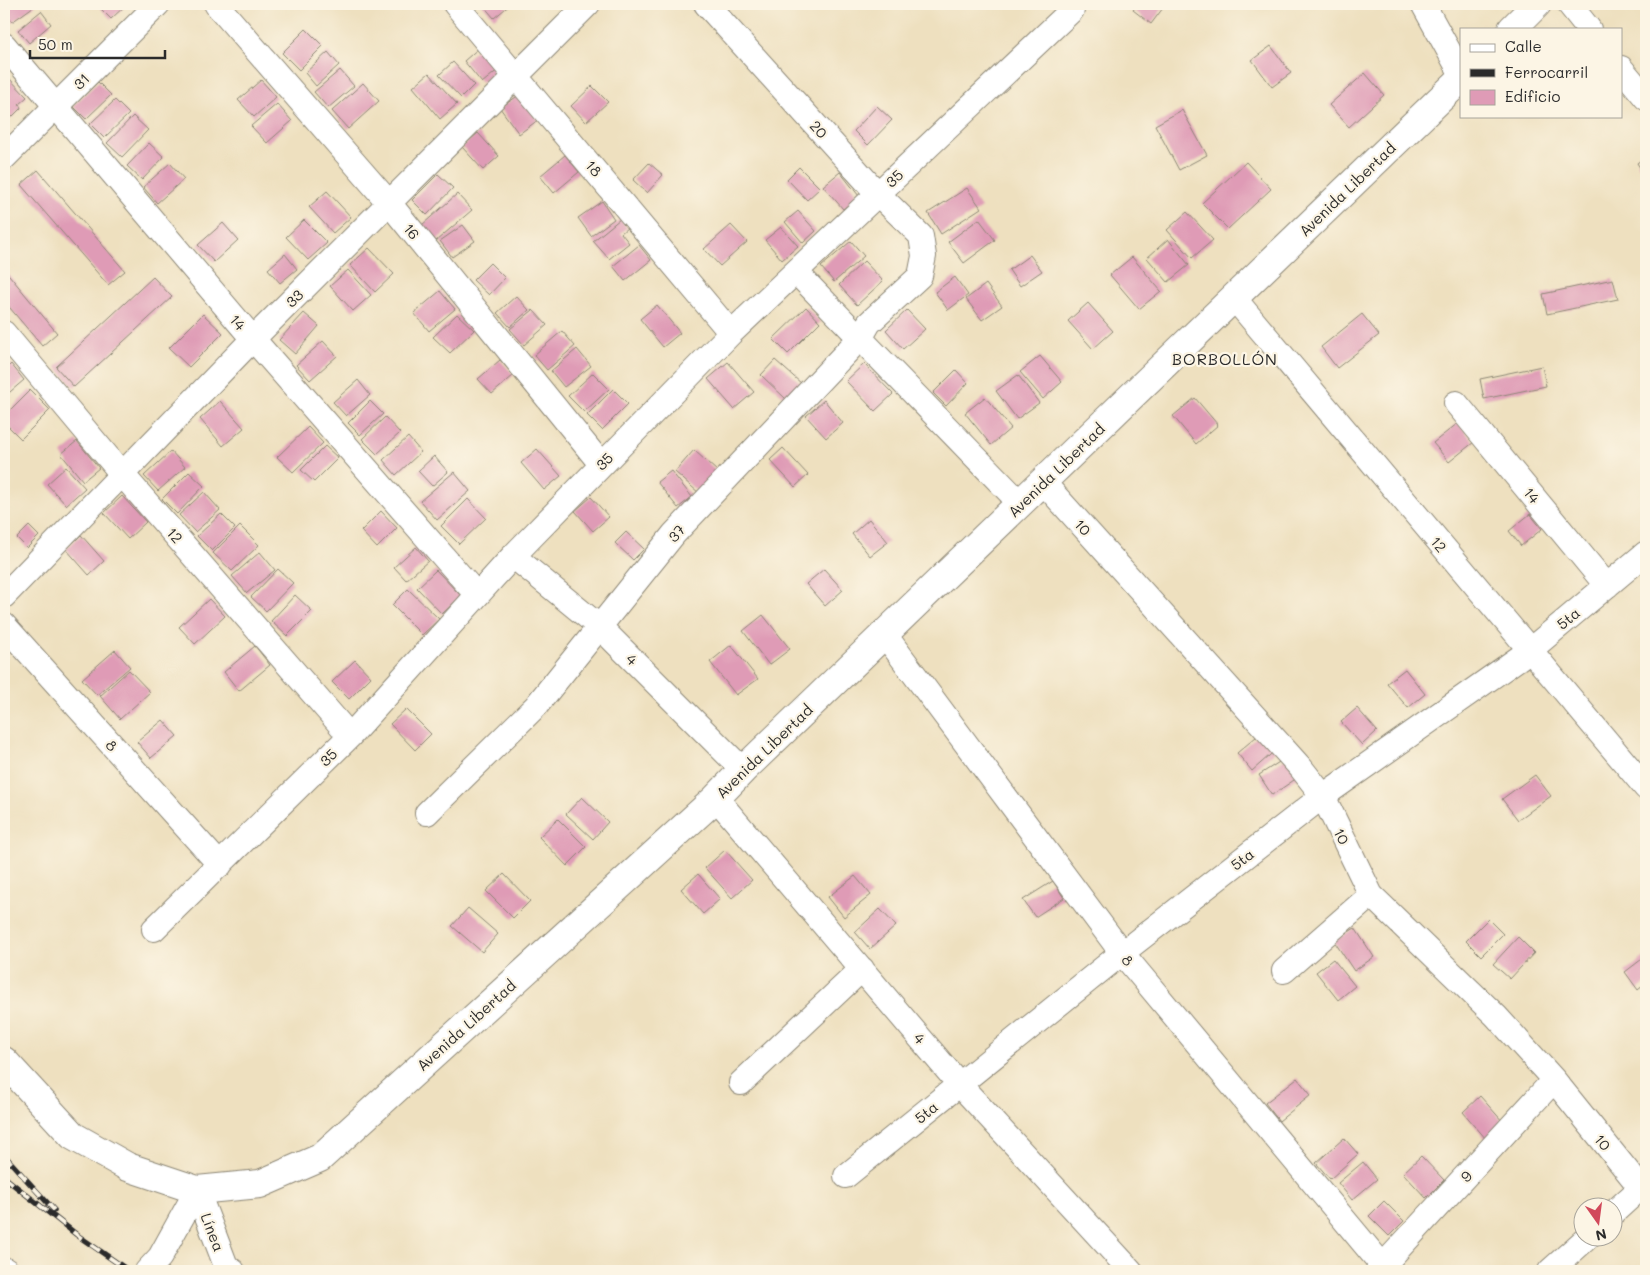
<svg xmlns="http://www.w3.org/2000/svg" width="1650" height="1275" font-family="Mali,sans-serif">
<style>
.building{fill:#df9bb6}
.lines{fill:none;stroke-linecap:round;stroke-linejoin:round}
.minor-casing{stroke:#8c8675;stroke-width:26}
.major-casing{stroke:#8c8675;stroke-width:30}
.minor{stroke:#fff;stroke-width:24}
.major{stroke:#fff;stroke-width:28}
.rail-casing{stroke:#2b2b2b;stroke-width:5.5}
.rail{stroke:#fcf5e5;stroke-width:4;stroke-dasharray:11;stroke-linecap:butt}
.labels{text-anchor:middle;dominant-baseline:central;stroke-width:4.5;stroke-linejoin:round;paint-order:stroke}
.street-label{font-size:15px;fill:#2b2b2b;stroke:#fcf5e5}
.neighbourhood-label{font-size:16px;letter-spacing:1px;fill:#2b2b2b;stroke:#fcf5e5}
</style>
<rect width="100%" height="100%" fill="#fcf5e5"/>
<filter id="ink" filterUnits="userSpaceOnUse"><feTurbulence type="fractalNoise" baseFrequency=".02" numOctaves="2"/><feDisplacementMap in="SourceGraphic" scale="10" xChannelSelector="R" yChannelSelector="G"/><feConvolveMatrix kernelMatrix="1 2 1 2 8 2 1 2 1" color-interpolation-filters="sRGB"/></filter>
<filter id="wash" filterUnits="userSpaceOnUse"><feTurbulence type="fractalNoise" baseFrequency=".0096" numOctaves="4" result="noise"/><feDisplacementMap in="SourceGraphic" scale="20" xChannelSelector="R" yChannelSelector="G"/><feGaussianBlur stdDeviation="1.12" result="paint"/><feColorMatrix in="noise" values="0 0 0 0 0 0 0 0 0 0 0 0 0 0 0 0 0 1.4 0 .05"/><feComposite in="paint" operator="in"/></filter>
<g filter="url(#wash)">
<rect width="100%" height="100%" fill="#eee0bf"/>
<g id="blocks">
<!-- building -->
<path class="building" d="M4,4H37L12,22L4,12Z
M96,4H127L111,19Z
M482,4H511L494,18Z
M1138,4H1166L1151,24L1133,10Z
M41,11L51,24L29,43L18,30Z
M306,29L323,46L299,70L282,53Z
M1271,46L1291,73L1272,87L1252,60Z
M480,47L499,69L482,83L464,61Z
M328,52L339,65L316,86L305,73Z
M453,62L474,85L461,98L439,75Z
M340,70L354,86L328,108L314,92Z
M429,73L457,104L440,119L413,87Z
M1365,73L1384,95L1349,127L1329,105Z
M7,76L27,97L19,104L21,108L11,118L4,110V79Z
M261,80L276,97L254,117L238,100Z
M98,82L111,95L86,119L73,106Z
M363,83L379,101L348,129L332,111Z
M592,86L608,102L586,122L571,106Z
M519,95L538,120L519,134L500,108Z
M115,100L129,114L104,138L90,124Z
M277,104L292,121L267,143L251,126Z
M877,106L892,120L868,145L854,131Z
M1182,110L1207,155L1179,170L1155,125Z
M133,116L148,130L122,157L107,143Z
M478,133L499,156L483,170L462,147Z
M149,143L164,157L142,180L127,166Z
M565,155L579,172L554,193L540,176Z
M1646,156V177L1637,163Z
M1246,162L1271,189L1228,229L1202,203Z
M170,163L184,179L157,203L143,187Z
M649,163L663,175L647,193L633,180Z
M799,167L820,188L807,200L787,179Z
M38,170L125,271L108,285L21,185Z
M840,172L859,196L843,209L823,186Z
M438,174L453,188L427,215L412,200Z
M967,188L981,208L941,234L928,213Z
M327,191L351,217L333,233L309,207Z
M457,194L472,210L436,241L422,225Z
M602,201L614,219L591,236L578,218Z
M798,211L816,231L803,243L785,222Z
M1187,212L1213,240L1192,258L1167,230Z
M620,219L627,228L621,233L629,243L609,259L593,241Z
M979,219L995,240L964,263L948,242Z
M304,220L327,243L308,260L286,237Z
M223,223L238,240L214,262L198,245Z
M463,225L475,241L452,257L440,241Z
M731,225L747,242L720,266L704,249Z
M781,227L798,246L782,260L765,240Z
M1168,239L1189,265L1168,282L1147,258Z
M851,241L864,256L834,282L821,267Z
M639,245L651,260L625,281L613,266Z
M369,248L394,274L375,292L350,265Z
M285,254L297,269L280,283L268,269Z
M1030,255L1042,271L1020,286L1009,270Z
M1132,257L1161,291L1139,309L1110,275Z
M864,261L883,281L857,305L839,285Z
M490,263L505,278L489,295L473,280Z
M4,269L57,333L42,346L4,301Z
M348,270L371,295L353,311L330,286Z
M153,277L172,297L74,387L56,367Z
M955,277L968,295L948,310L935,292Z
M1613,279L1618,299L1547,314L1543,294Z
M986,284L1002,306L982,320L966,299Z
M440,291L455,309L429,331L414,313Z
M516,296L529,310L510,327L497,313Z
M1088,303L1113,331L1093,349L1068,321Z
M657,305L680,333L663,347L640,319Z
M806,307L820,322L788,354L773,339Z
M533,310L547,325L524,345L510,329Z
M907,310L925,329L903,349L886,330Z
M304,313L319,326L295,354L279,340Z
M203,314L223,333L189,367L169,348Z
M457,314L474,330L450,353L433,337Z
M1362,314L1379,335L1337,368L1321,347Z
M562,331L575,346L547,370L534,355Z
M323,341L337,356L310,380L296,365Z
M577,349L591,366L564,387L551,371Z
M1040,356L1062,382L1043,399L1020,372Z
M500,360L514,375L492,394L478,379Z
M775,360L802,384L787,400L761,375Z
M728,362L754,392L734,409L708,379Z
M11,364L24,380L4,397V371Z
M864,364L893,394L875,411L846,381Z
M1542,366L1546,386L1484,399L1480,379Z
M956,370L968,383L946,406L933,393Z
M593,373L609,389L584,412L568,396Z
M1018,375L1039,403L1017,419L996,391Z
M358,380L370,395L346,416L333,402Z
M613,389L628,404L602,430L587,415Z
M30,390L50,410L21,439L4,422V416Z
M985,397L1011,428L991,445L965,413Z
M1195,398L1218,425L1196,444L1173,416Z
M824,400L843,423L826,438L806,416Z
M220,401L244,428L223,446L200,419Z
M370,401L383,414L360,435L348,423Z
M385,417L400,433L377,454L362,439Z
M1458,423L1474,442L1449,462L1433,443Z
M308,427L323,443L293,472L277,457Z
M408,437L421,452L396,475L383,460Z
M77,441L99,468L83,481L61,454Z
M325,446L338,458L314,482L301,470Z
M783,448L808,475L795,487L770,460Z
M537,449L561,476L544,490L521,463Z
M694,450L718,472L699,493L675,472Z
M171,451L185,467L158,491L144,476Z
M434,456L448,472L432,486L418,471Z
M66,467L85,488L66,505L47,484Z
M671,471L692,497L678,508L657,482Z
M189,472L204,486L177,514L162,499Z
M454,472L470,491L437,520L420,501Z
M204,492L220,510L195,532L179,515Z
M122,496L146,522L128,539L104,513Z
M591,497L609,517L593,531L575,511Z
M468,499L486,518L459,544L441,526Z
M381,511L397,528L377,548L361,531Z
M221,514L235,528L212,551L197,536Z
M1530,514L1542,529L1521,546L1509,531Z
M869,519L888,542L870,556L852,534Z
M29,526L39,536L27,548L17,538Z
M240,526L259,545L232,571L213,553Z
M626,532L644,549L633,560L615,543Z
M81,535L104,561L89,575L66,549Z
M416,547L428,561L406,580L394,567Z
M260,552L275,570L247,593L232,576Z
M278,569L293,583L266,611L251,597Z
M824,569L843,590L825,606L806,584Z
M436,570L461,596L442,614L417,588Z
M408,589L439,619L422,635L392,605Z
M295,595L312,611L287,636L271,621Z
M209,599L225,616L195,644L179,627Z
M763,615L790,649L769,665L743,631Z
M731,645L758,679L736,695L710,662Z
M255,646L270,665L239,691L224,672Z
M115,650L130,667L97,695L82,679Z
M355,660L371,677L349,699L332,682Z
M1405,669L1425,694L1408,708L1387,683Z
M129,670L150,692L120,719L100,696Z
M1357,708L1377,731L1362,745L1341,722Z
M406,709L431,734L415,750L390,724Z
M163,720L177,736L151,758L137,742Z
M1263,731L1278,748L1252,771L1237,753Z
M1287,757L1300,776L1272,795L1259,775Z
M1535,775L1551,796L1518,820L1502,799Z
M582,797L608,822L593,839L566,814Z
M558,819L586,847L567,866L539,837Z
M725,850L752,880L732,898L705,868Z
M504,874L530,901L513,918L486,891Z
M698,874L720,899L703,914L681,889Z
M855,876L871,895L844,917L828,897Z
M1053,881L1064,898L1035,917L1023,900Z
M468,908L498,934L482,952L452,926Z
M880,909L896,926L870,949L855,932Z
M1488,919L1503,934L1481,956L1466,941Z
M1355,928L1374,957L1354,971L1334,941Z
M1518,937L1534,953L1510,979L1493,964Z
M1646,956V983L1638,990L1625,972Z
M1333,959L1355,986L1338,1000L1316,972Z
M1297,1078L1311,1095L1279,1121L1265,1103Z
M1480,1096L1504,1123L1486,1139L1463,1112Z
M1344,1138L1358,1154L1330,1179L1316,1163Z
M1421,1156L1444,1180L1426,1198L1403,1173Z
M1363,1162L1377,1179L1352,1200L1338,1183Z
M1384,1201L1404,1221L1389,1236L1369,1216Z"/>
</g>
</g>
<g filter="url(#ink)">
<use href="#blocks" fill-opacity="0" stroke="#8c8675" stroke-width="1"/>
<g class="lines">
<!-- minor casing -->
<g class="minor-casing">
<path id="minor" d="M216,4L390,204L601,464
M455,4L731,333
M1423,4L1461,73
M1569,4L1589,29
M4,45L253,339L477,595
M1621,68L1646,98
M4,158L158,4
M796,272L1021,504
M1234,298L1646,788
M4,333L122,474L350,736
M1456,403L1607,586
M1043,482L1301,768L1323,796L1371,895L1496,1016L1554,1080L1641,1188
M513,556L601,628L743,770
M4,596L253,339L588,4
M4,625L220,865
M885,635L1122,953L1387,1271
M716,798L960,1085L1131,1271
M427,813L536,706L674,534L861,337L869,323L920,276L924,256L921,236L878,194L706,4
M154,929L350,736L513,556L731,333L1072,10
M1284,971L1371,895
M741,1083L862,969
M846,1176L1122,953L1323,796L1529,651L1646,553
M197,1190L226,1266L233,1271
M1612,1214L1646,1183
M4,1269L7,1271
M147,1271L160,1257L197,1190
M1378,1271L1554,1080
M1550,1271L1587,1238"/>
</g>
<!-- major casing -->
<g class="major-casing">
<path id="major" d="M1512,29L1537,4
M4,1061L73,1136L128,1167L197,1190L260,1184L320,1158L716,798L743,770L1461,79"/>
</g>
<!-- minor -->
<use href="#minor" class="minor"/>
<!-- major -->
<use href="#major" class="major"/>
<!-- rail casing -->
<g class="rail-casing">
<path id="rail" d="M4,1155L54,1210
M4,1177L77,1235L129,1271"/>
</g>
<!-- rail -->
<use href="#rail" class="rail"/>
</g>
</g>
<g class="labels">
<!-- street labels -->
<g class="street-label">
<text transform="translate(81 81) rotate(-45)">31</text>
<text transform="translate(819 129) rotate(48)">20</text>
<text transform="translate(594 168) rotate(50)">18</text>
<text transform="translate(894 178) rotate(-44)">35</text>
<text transform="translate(1347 189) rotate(-44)">Avenida Libertad</text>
<text transform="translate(412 231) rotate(51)">16</text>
<text transform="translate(294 298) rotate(-45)">33</text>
<text transform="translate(238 322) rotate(50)">14</text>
<text transform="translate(604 461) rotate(-46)">35</text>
<text transform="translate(1056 470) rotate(-44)">Avenida Libertad</text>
<text transform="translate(1532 495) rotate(51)">14</text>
<text transform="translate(1083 527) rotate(48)">10</text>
<text transform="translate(676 533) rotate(-49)">37</text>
<text transform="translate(175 535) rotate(49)">12</text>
<text transform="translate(1439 544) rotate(50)">12</text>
<text transform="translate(1568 618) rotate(-39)">5ta</text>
<text transform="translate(632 659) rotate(45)">4</text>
<text transform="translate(112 745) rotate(48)">8</text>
<text transform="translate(764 751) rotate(-44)">Avenida Libertad</text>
<text transform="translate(328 757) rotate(-45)">35</text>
<text transform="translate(1342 836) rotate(64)">10</text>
<text transform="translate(1242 859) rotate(-38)">5ta</text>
<text transform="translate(1128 960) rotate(51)">8</text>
<text transform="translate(466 1025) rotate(-42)">Avenida Libertad</text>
<text transform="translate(920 1038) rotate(50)">4</text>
<text transform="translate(926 1112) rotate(-39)">5ta</text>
<text transform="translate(1603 1142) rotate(51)">10</text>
<text transform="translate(1466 1176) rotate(-47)">9</text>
<text transform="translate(213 1232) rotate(69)">Línea</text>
</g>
<!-- neighbourhood labels -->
<g class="neighbourhood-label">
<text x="1225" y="358">BORBOLLÓN</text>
</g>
</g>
<!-- margin -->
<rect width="1650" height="1275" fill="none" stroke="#fcf5e5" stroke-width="20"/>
<!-- legend -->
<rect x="1460" y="28" width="162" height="90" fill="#fcf5e5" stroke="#a8a49b"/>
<rect x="1470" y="44" width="25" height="8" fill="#ffffff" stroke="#a8a49b"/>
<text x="1505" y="52" font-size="15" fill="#2b2b2b">Calle</text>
<rect x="1470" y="69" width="25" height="8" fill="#2b2b2b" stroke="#a8a49b"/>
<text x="1505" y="78" font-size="15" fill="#2b2b2b">Ferrocarril</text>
<rect x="1470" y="90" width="25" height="15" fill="#df9bb6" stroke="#a8a49b"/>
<text x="1505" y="102" font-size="15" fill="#2b2b2b">Edificio</text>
<!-- north arrow -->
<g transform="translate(1598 1222) rotate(166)"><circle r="24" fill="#fcf5e5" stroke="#a8a49b"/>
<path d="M0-4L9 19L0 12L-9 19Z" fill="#d1495b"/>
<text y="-8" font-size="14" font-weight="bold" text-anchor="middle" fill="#2b2b2b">N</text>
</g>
<!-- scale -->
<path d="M30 50v8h135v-8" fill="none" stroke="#2b2b2b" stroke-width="2.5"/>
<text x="38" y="50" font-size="15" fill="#2b2b2b" stroke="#fcf5e5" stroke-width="4" paint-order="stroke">50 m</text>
</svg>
